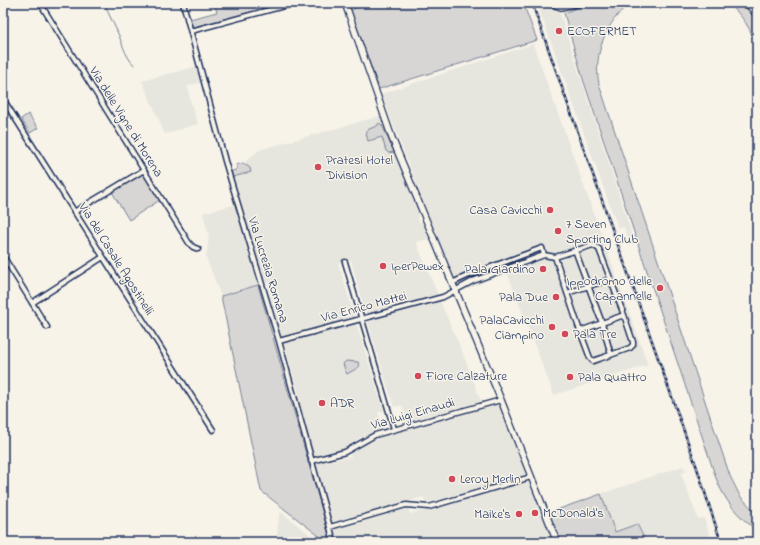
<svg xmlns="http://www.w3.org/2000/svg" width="760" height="545" font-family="'Indie Flower',sans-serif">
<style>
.built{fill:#e6e5de}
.green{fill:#d7d6d4;stroke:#798299}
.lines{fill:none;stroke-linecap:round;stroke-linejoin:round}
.stream{stroke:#727c95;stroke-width:1}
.street-casing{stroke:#1b2f5e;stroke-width:7}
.secondary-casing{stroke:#1b2f5e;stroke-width:8}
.street{stroke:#f7f3e8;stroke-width:4}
.secondary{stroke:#f7f3e8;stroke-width:5.5}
.rail-casing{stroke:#1b2f5e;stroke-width:2.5}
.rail{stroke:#f7f3e8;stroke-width:1;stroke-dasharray:3;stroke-linecap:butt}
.poi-dot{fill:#d1495b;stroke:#f7f3e8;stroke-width:1.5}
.labels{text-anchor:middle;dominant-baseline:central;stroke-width:3;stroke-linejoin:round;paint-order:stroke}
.poi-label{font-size:13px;fill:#1b2f5e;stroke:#f7f3e8;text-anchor:start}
.street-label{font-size:13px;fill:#1b2f5e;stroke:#f7f3e8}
</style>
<rect width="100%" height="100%" fill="#f7f3e8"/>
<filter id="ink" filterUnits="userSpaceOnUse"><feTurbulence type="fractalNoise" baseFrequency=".025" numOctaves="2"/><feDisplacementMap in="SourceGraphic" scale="8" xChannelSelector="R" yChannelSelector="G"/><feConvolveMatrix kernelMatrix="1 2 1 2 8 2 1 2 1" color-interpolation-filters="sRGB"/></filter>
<g filter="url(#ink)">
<!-- built -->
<path class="built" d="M537,3H545L549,7L556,10H565L566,12L560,14L633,238L629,240L624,227L618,228Z
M533,44L648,365L554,395L507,272L460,292L451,271L381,94Z
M198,66L203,82L188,86L190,100L198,124L165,134L142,81Z
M380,116L420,213L417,217L419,222H422L429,239L416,242L438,295L366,315L351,260L338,263L355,317L282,337L267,282L263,283L258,269L233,177L248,159L259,150Z
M236,204L260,284L221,296L206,257L209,237L203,213Z
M440,301L462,351L481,401L406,422L402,405L394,407L367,320Z
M356,323L384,411L378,412L384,431L365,435L344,449L312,457L302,422L304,421L297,395H299L284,342Z
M498,403L527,477L426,503L423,497L331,525L315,463L351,457L349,452L368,440L381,435Z
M683,466L686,471L681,474L698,519L704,518L712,542H646L637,524L615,532L601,494Z
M530,479L555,542H337L332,530L408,507L410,514L474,497V495Z
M281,512L319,542H276L279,517Z"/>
<!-- green -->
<path class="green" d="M214,3H285L193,27L190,19L217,12Z
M369,3H523L537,40L379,89L351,10Z
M589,3H630C606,22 593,54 599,84L730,476L740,496L757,514V530C738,517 724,500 716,478L583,79L564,13Z
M728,3H743L757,20V47C751,29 742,15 728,3Z
M28,114L38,128L30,133L21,119Z
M379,123L382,125L394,152L389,153L386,151L382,137L368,141L366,133L369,129L377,126Z
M243,163L250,168L251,172L233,177L231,172L237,169L236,165Z
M143,173L160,200L129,220L112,192Z
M258,285L331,542H327L261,491L221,296Z
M346,361L358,362L359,367L347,374L346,372L343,364Z
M601,494L615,532L637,524L646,542H560L548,513Z"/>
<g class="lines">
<!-- stream -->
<path class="stream" d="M105,3C107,12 112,20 116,29C122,41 124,55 134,65"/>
<!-- street casing -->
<g class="street-casing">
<path id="street" d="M40,3L189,243L193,247L198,249
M183,3L225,161L279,341L334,542
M191,31L295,3
M3,99L213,430
M74,212L144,170
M575,250L602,323L611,355
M3,256L47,327
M345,262L394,429
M452,283L467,276L542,248L544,255
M567,293L611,279
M32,303L103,257
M580,331L590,358L593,361L630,348L633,345V342L624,315
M279,341L443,297L473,281L544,255L555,257L593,245L599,249L624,315L580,331L555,257
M311,461L345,452L375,435L501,400
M330,527L406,505L429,507L531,477"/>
</g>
<!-- secondary casing -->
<g class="secondary-casing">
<path id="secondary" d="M345,3L392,138L501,400L557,542
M549,3L561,7L580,3
M747,3L757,15"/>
</g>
<!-- street -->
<use href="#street" class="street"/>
<!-- secondary -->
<use href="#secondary" class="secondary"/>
<!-- rail casing -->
<g class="rail-casing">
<path id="rail" d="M532,3L696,465L721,542"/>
</g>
<!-- rail -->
<use href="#rail" class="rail"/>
</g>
</g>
<!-- markers -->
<g class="poi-dot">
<circle cx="559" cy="31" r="4"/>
<circle cx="318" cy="167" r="4"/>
<circle cx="550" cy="210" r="4"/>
<circle cx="558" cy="231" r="4"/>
<circle cx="383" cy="266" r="4"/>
<circle cx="543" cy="269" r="4"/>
<circle cx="660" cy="288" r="4"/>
<circle cx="556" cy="297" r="4"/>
<circle cx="552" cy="327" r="4"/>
<circle cx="565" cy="334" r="4"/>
<circle cx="418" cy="376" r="4"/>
<circle cx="570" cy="377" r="4"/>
<circle cx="322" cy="403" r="4"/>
<circle cx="452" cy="479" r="4"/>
<circle cx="535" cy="513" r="4"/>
<circle cx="519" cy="514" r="4"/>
</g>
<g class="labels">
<!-- poi labels -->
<g class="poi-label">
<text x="567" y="31">ECOFERMET</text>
<text x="326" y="160">Pratesi Hotel<tspan x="326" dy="15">Division</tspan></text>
<text x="542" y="210" text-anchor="end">Casa Cavicchi</text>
<text x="566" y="224">7 Seven<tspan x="566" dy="15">Sporting Club</tspan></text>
<text x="391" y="266">IperPewex</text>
<text x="535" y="269" text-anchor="end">Pala Giardino</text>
<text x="652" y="281" text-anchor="end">Ippodromo delle<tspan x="652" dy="15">Capannelle</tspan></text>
<text x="548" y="297" text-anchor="end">Pala Due</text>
<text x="544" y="320" text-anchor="end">PalaCavicchi<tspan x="544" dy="15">Ciampino</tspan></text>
<text x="573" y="334">Pala Tre</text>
<text x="426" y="376">Fiore Calzature</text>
<text x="578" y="377">Pala Quattro</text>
<text x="330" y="403">ADR</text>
<text x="460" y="479">Leroy Merlin</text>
<text x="543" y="513">McDonald's</text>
<text x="511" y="514" text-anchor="end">Maike's</text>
</g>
<!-- street labels -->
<g class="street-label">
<text transform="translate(126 122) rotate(58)">Via delle Vigne di Morena</text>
<text transform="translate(116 259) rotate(58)">Via del Casale Agostinelli</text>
<text transform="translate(268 270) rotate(73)">Via Lucrezia Romana</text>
<text transform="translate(364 307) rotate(-15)">Via Enrico Mattei</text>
<text transform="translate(413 414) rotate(-16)">Via Luigi Einaudi</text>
</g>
</g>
<!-- margin -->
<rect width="760" height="545" fill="none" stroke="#f7f3e8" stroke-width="16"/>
<rect x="8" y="8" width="744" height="529" fill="none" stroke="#1b2f5e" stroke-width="1.5" filter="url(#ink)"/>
</svg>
